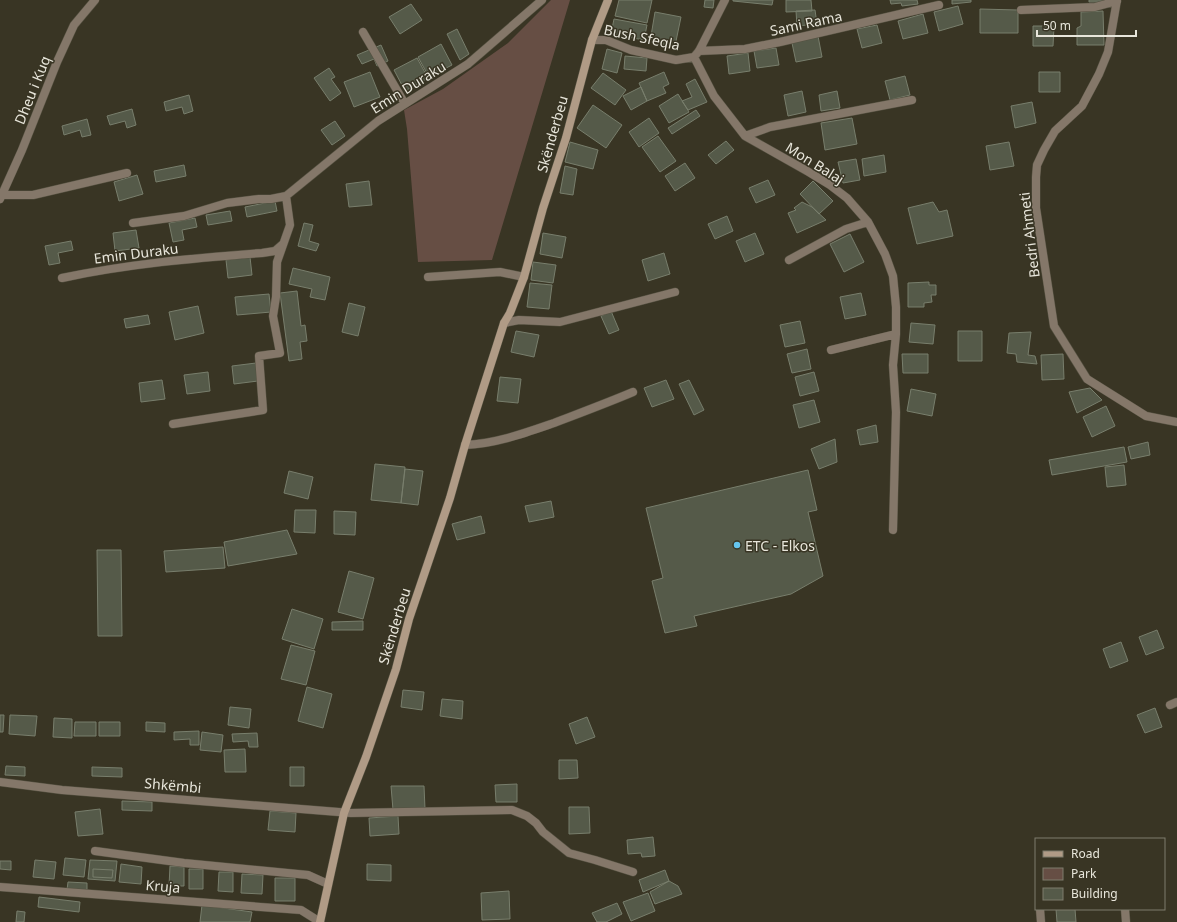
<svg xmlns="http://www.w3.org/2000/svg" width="1177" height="922" font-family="'Noto Sans',sans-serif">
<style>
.green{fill:#664e44}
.building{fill:#555a49;stroke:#787e6c}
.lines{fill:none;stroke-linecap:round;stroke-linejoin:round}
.minor-casing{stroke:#555141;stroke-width:9}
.secondary-casing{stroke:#555141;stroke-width:9}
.minor{stroke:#847769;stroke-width:8}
.secondary{stroke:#b09b86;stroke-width:8}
.poi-dot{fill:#65c5ee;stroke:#393524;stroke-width:1.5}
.labels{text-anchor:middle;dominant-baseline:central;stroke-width:3;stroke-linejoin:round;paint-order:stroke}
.street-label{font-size:14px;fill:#e8e6db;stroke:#393524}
.poi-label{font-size:14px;fill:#e8e6db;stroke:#393524;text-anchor:start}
</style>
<rect width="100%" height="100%" fill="#393524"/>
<!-- green -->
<path class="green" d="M551,0H570L492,260L418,262L407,129L404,110L443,89L508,43Z"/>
<!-- building -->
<path class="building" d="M619,0H652L647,23L615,16Z
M705,0H714L713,8L704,7Z
M733,0H773L772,5L733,1Z
M786,0H811L812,11L786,12Z
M890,0H917L918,4L902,6L901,3L891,4Z
M952,0H971V2L952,4Z
M1089,0H1110V2H1089Z
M411,4L422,20L400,34L389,17Z
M958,6L963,24L939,31L934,12Z
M980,9L1018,10V33H980Z
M815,10L817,24L797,26L796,11Z
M1103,11L1104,45H1077V28L1081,26V12Z
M655,12L681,17L675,46L650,42Z
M923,14L928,33L903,39L898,21Z
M614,19L647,25L644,40L611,34Z
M877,25L882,43L862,48L857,29Z
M1033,26H1054L1053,46H1033Z
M457,29L469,54L460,60L447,34Z
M818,36L822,57L796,62L792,43Z
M441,44L452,65L429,77L418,57Z
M381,45L388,61L377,66L374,59L362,64L357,55Z
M776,48L779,65L757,68L754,51Z
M607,49L622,53L617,73L602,69Z
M748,53L750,71L729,74L727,56Z
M625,56L647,58L646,71L624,69Z
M417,58L428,78L405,91L394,70Z
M329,68L335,77L331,79L341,93L330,101L314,78Z
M370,72L380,97L354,107L344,82Z
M664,72L669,84L663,87L666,93L647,101L639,83Z
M1039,72H1060V92H1039Z
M603,73L626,90L615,105L591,88Z
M905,76L910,95L890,100L885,81Z
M695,79L707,102L688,110L682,101L692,97L686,84Z
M641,87L647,101L631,110L623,96Z
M802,91L806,112L788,116L784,95Z
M837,91L840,108L821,111L819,95Z
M678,94L689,112L669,123L659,106Z
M189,95L193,111L184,114L182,107L166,111L164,102Z
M1032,102L1036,123L1015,128L1011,106Z
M593,105L622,125L606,148L577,128Z
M132,109L136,125L127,128L125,121L110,125L107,116Z
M696,110L700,116L672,134L668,128Z
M649,118L659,133L639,147L629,132Z
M852,118L857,144L825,150L821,123Z
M87,119L91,135L82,137L80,130L64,135L62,126Z
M335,121L345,136L332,145L321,130Z
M658,136L676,161L660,172L642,147Z
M726,141L734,150L716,164L708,155Z
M570,142L598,150L593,169L565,162Z
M1009,142L1014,166L990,170L986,146Z
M884,155L886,172L864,176L862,159Z
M856,159L860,180L843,183L838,162Z
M685,163L695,178L675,191L665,176Z
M184,165L186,176L156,182L154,171Z
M565,166L577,169L573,195L560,193Z
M137,175L143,194L119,201L114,182Z
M768,180L775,195L756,203L749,188Z
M369,181L372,205L349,207L346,184Z
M813,181L833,201L819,214L800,194Z
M275,201L277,211L247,217L245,207Z
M802,202L812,207L826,220L797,233L788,213L796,210L794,208Z
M933,202L939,212L947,210L953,236L917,244L908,208Z
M230,211L232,221L208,225L206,215Z
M727,216L733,231L715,239L708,224Z
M195,218L197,227L182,230L184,240L173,242L169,223Z
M304,223L313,225L309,241L319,244L316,251L298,246Z
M136,230L139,248L115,251L113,233Z
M543,233L566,237L562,258L540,254Z
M755,233L764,254L745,262L736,241Z
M850,234L864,262L844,272L830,244Z
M71,241L73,250L58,253L60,263L49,265L45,246Z
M664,253L670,274L648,281L642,260Z
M250,257L252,275L228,278L226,260Z
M533,262L556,265L553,283L531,280Z
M293,268L330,277L325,300L310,297L312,289L289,284Z
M929,282V285H936V295H931L932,302L924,303V307H908V283Z
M530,283L552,285L549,309L527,307Z
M297,291L301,326L305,325L307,341L300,342L302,359L289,361L280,293Z
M861,293L866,315L845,319L840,297Z
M269,294L271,312L237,315L235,297Z
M349,303L365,307L358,336L342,332Z
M198,306L204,333L175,340L169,312Z
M611,311L619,330L609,334L601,316Z
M148,315L150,324L126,328L124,319Z
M800,321L805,343L785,347L780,325Z
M911,323L935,325L933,344L909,342Z
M516,331L539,335L534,357L511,352Z
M958,331H982V361H958Z
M1031,332L1028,355L1035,356L1037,364L1017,362L1016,354L1007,353L1009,333Z
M807,349L811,369L792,373L787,354Z
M902,354H928V373H903Z
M1063,354L1064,379L1042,380L1041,355Z
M256,363L258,381L234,384L232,366Z
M208,372L210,391L187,394L184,375Z
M814,372L819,391L800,396L795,377Z
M500,377L521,379L518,403L497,401Z
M162,380L165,399L141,402L139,383Z
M666,380L674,399L652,407L644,388Z
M689,380L704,410L694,415L679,384Z
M1090,388L1102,400L1077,413L1069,392Z
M911,389L936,394L932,416L907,411Z
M814,400L820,422L799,428L793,405Z
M1106,406L1115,426L1092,437L1083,417Z
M876,425L878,442L860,445L857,430Z
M835,439L837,462L819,469L811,449Z
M1148,442L1150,455L1131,459L1128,447Z
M1124,447L1127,462L1052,475L1049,460Z
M375,464L405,467L401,503L371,500Z
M1124,465L1126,485L1107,487L1105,467Z
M405,469L423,471L418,505L401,503Z
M808,470L817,510L808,512L823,576L791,594L694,616L697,626L665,633L652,581L663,578L646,508Z
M289,471L313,477L308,499L284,493Z
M551,501L554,517L529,522L525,506Z
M295,510H316L315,533L294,532Z
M334,511L356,512L355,535L334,534Z
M481,516L485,533L457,540L452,524Z
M287,530L297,554L228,566L224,542Z
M223,547L225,568L166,572L164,551Z
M97,550H121L122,636H98Z
M349,571L374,578L363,619L338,612Z
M292,609L323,619L314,649L282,639Z
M363,621V630H332V622Z
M1157,630L1164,648L1146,655L1139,637Z
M1121,642L1128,661L1110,668L1103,649Z
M291,645L315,651L306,685L281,679Z
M307,687L332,694L323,728L298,721Z
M403,690L424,692L422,710L401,707Z
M442,699L463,701L462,719L440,716Z
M230,707L251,709L249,728L228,725Z
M1155,708L1162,727L1145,733L1137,715Z
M0,715H4L3,732H0Z
M10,715L37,716L35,736L9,734Z
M587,717L595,737L576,744L569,724Z
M54,718L72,719V738L53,737Z
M75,722H96V736H74Z
M99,722H120V736H99Z
M146,722L165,723V732L146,731Z
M199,731V745H190V739L174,740V732Z
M202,732L223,735L221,752L200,750Z
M257,733L258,747H249L248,741L233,742L232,734Z
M245,749L246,772H225L224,750Z
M559,760H577L578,778L559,779Z
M6,766L25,767V776L5,775Z
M92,767L122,768V777L92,776Z
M290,767H304V786H290Z
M517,784V802H496L495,785Z
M391,786H424L425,809L393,810Z
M122,801L152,802V811L122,810Z
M569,807H589L590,833L569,834Z
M100,809L103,834L78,836L75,812Z
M270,811L296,813L295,832L268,830Z
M398,816L399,834L370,836L369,818Z
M653,837L655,856L642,857L641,853L628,854L627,840Z
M65,858L86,860L84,877L63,875Z
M35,860L56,862L54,879L33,877Z
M90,860L117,861L115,881L88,879Z
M0,861H11V870L0,869Z
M121,864L142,867L141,884L119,882Z
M367,864L391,865V881L367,880Z
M170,866L184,867V886H169Z
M93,869L113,870L112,878L93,877Z
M189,869H203V889H189Z
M665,870L669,881L643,892L639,880Z
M219,872H233V892L218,891Z
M242,874L263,875L262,894L241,893Z
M275,878H295V901H275Z
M669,881L678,886L682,894L655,904L650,892Z
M68,882L87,883V892L67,890Z
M509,891L510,919L482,920L481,893Z
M648,893L655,911L631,921L623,902Z
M39,897L80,902L79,912L38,907Z
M617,903L622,914L606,922H597L592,913Z
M202,905L252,912L250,922H200Z
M1056,909H1075L1076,922H1057Z
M17,911L25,912L24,922H16Z"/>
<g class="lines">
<!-- minor casing -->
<g class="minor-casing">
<path id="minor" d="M1117,0L1108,52L1099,74L1082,106L1055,131L1044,150L1037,165L1036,177V208L1054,326L1087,379L1146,416L1177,422
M1021,10L1095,7L1117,1
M363,32L405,104
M592,40H606L631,50L676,60L694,57L699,51L725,0
M699,51L745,49L780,42L939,5
M694,57L714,96L745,136L807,171L830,185L847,198L868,222L885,254L893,276L896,307V334L893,365L896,412L893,530
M745,136L770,127L912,100
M2,195H33L127,173
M0,199L22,150L57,62L74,25L95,0
M133,223L184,216L227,203L259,199H271L286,196L378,121L468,64L542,0
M789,260L846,229L868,222
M428,277L500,272L524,277
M62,278C127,264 195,258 262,253L275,251L283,244
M504,323L519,320L560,322L675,292
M831,350L896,334
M173,424L263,410L259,356L280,353L273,316L276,297L277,262L290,225L286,196
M465,445C495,444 525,433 554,423C580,413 607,403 633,392
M1170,705L1177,702
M0,782L62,790L351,813L512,810L527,816L536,823L543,832L569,853L595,860L633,872
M95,851L184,863L308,875L328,884
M0,887L301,910L320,922
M1040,909L1041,922
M1125,909L1126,922"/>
</g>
<!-- secondary casing -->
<g class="secondary-casing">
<path id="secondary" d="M320,922L344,813L366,757L396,669L409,619L450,498L465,445L504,323L510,313L524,277L543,208L566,138L592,40L608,0"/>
</g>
<!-- minor -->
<use href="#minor" class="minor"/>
<!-- secondary -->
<use href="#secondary" class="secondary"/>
</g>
<!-- markers -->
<circle class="poi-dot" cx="737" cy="545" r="4"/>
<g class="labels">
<!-- street labels -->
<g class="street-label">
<text transform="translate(806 23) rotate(-12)">Sami Rama</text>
<text transform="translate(642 37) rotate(12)">Bush Sfeqla</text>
<text transform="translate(408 87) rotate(-32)">Emin Duraku</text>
<text transform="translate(32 90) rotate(-68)">Dheu i Kuq</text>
<text transform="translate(552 134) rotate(-74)">Skënderbeu</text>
<text transform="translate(815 163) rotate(32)">Mon Balaj</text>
<text transform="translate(1029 235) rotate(-97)">Bedri Ahmeti</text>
<text transform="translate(136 253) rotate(-7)">Emin Duraku</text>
<text transform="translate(394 626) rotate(-73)">Skënderbeu</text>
<text transform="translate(173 785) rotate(5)">Shkëmbi</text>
<text transform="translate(163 886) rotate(5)">Kruja</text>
</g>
<!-- poi labels -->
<g class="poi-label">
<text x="745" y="545">ETC - Elkos</text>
</g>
</g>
<!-- legend -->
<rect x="1035" y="838" width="130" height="72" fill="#393524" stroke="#7f7c6d"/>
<rect x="1043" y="851" width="20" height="6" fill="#b09b86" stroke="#7f7c6d"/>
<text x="1071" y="858" font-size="12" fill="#e8e6db">Road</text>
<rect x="1043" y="868" width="20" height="12" fill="#664e44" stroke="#7f7c6d"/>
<text x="1071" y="878" font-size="12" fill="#e8e6db">Park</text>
<rect x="1043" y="888" width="20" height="12" fill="#555a49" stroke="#7f7c6d"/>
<text x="1071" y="898" font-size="12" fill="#e8e6db">Building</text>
<!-- scale -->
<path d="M1037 30v6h99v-6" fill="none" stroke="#e8e6db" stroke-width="2"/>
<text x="1043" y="30" font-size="12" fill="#e8e6db" stroke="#393524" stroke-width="3" paint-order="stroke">50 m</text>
</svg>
